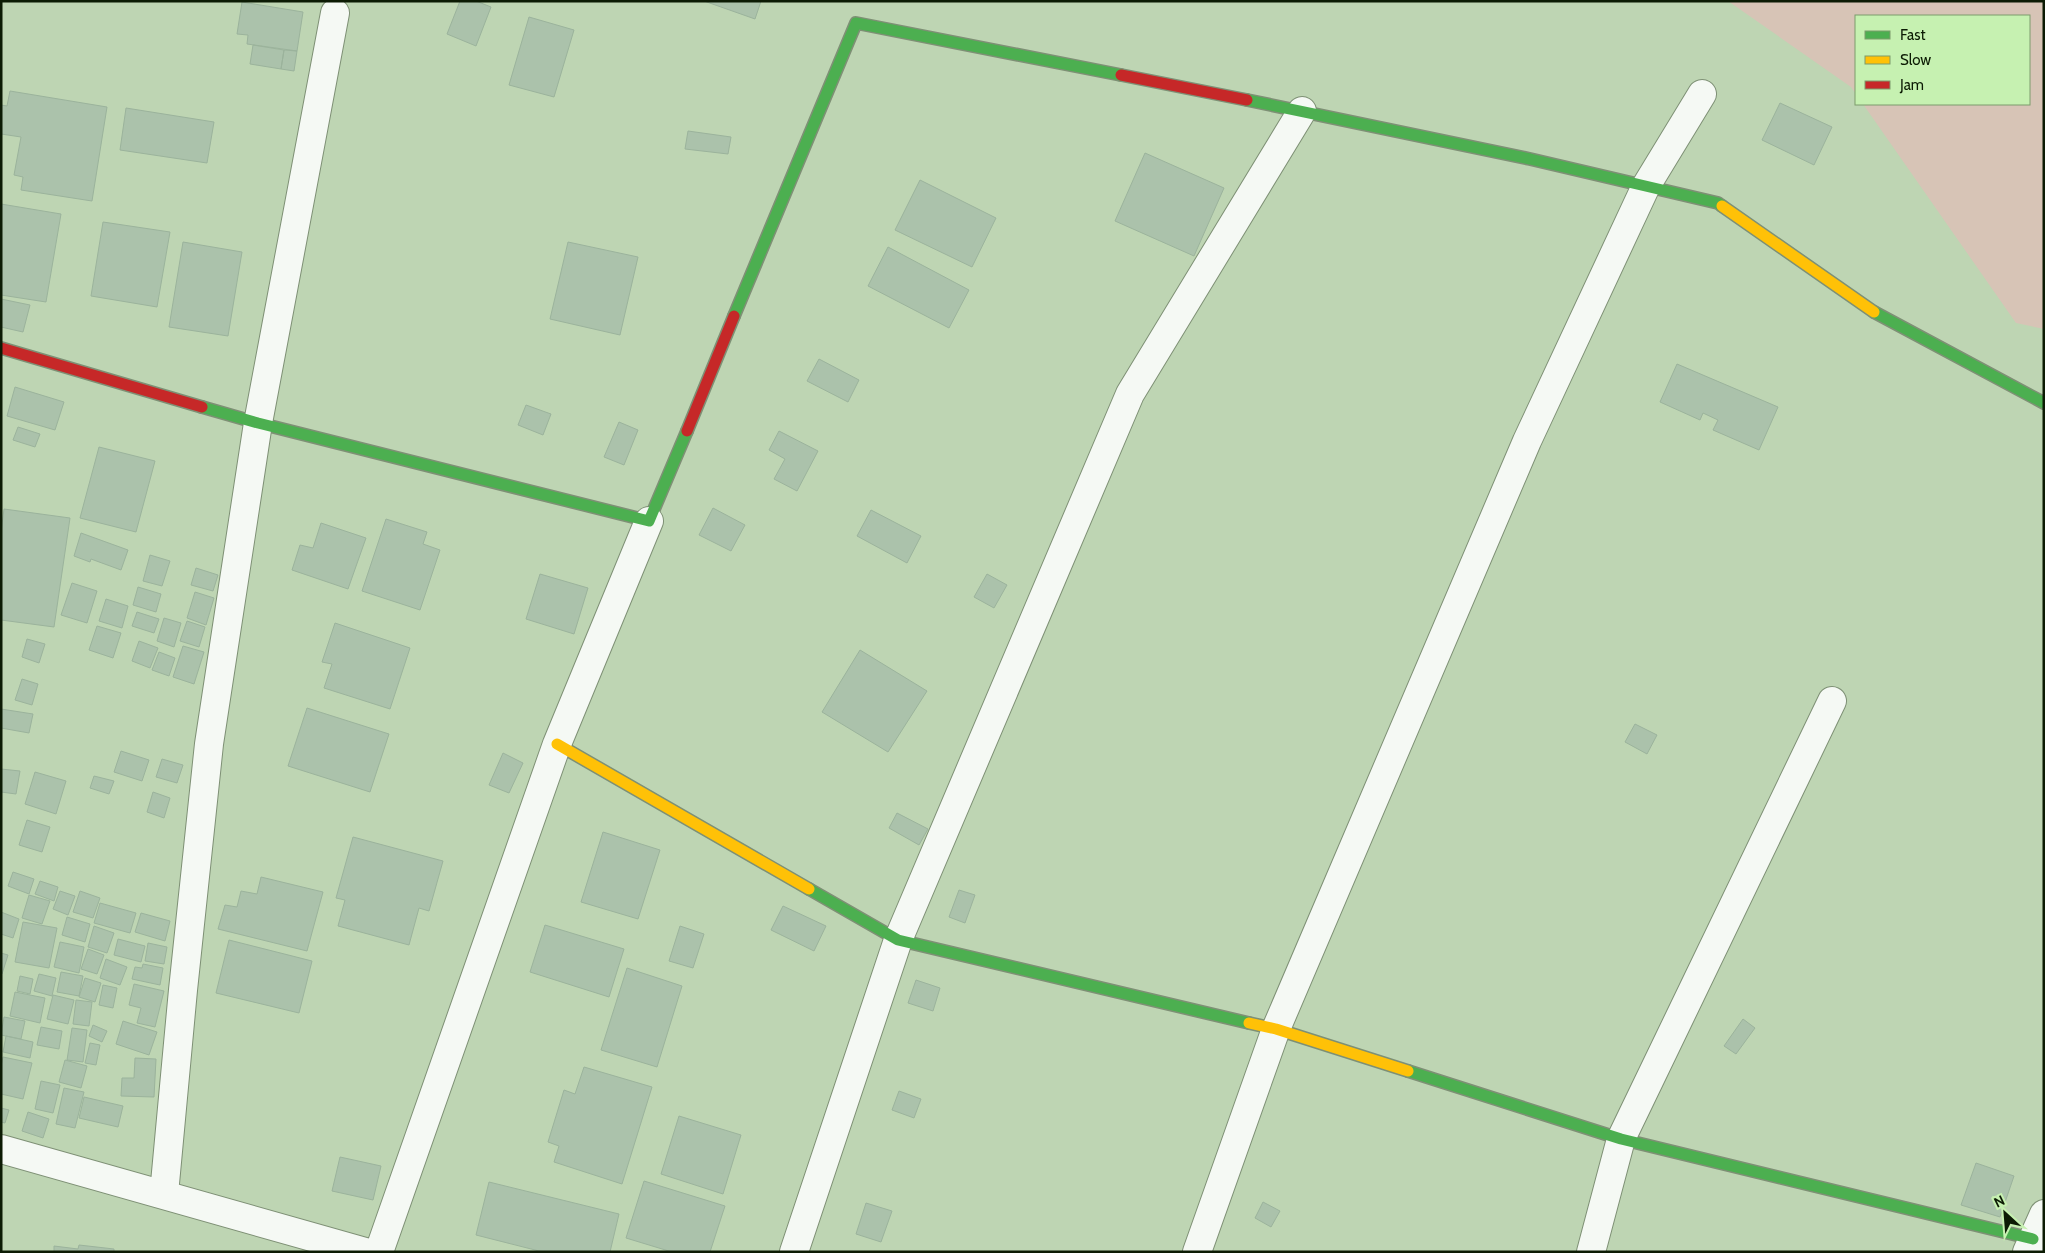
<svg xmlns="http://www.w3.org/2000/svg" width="2045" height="1253" font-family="Cabin,sans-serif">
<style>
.green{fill:#d7c4b6}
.building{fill:#abc2ab;stroke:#9bb39c}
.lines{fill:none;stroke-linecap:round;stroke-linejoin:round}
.street-casing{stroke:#7e9075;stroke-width:30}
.fast-casing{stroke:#7e9075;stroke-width:14}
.slow-casing{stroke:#7e9075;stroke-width:14}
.jam-casing{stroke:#7e9075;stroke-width:14}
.street{stroke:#f5f9f4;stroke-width:28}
.fast{stroke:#4caf50;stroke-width:11}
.slow{stroke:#ffc107;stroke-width:11}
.jam{stroke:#c62828;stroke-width:11}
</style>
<rect width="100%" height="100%" fill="#bed5b3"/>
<!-- green -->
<path class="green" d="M1728,1H2044V329L2016,323L1863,104H2029V16H1856V94L1851,87Z"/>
<!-- building -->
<path class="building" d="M460,1H476L491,7L476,46L447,34Z
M704,1H761L755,19Z
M242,2L303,12L297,51L247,44L248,35L237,34Z
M529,17L574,30L554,97L509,85Z
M253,45L284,50L281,69L250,64Z
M284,50L297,51L294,71L281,69Z
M10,91L107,107L92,201L21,190L23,177L14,175L21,137L1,134V105L7,106Z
M1780,103L1832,127L1814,165L1762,140Z
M126,108L214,122L207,163L120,150Z
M688,131L731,137L728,154L685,149Z
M1145,153L1224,188L1194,256L1115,221Z
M920,180L996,218L972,267L895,230Z
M1,204L61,214L46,302L1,295Z
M103,222L170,232L157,307L91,296Z
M183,242L242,252L228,336L169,327Z
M568,242L638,257L620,335L550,319Z
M888,247L969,290L949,328L868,286Z
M1,299L30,305L23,332L1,327Z
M819,359L859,380L848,402L807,381Z
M1677,364L1778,407L1759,450L1713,430L1718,420L1703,413L1700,420L1660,402Z
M15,387L64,402L55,430L7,416Z
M526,405L551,414L543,435L518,425Z
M619,422L638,430L624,465L604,457Z
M18,427L40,434L35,447L13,440Z
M779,431L818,451L797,491L774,479L785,459L769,450Z
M99,447L155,461L136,532L80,518Z
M713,508L745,525L731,551L699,535Z
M4,509L70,518L54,627L1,620V532Z
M871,510L921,536L907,563L857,536Z
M386,519L427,532L423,544L440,550L420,610L362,591Z
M321,523L366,538L348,589L292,570L300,545L313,548Z
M81,533L128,550L121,570L91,559L90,562L74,556Z
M150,555L170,561L162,586L143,581Z
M196,568L218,575L213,591L191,585Z
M540,574L588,588L574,634L526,619Z
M987,574L1007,585L994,608L974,597Z
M72,583L97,591L87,623L61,615Z
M138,587L161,594L156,612L133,605Z
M195,592L214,598L206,625L187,618Z
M106,599L128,606L122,628L99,621Z
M137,612L159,619L154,633L132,626Z
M164,618L181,623L174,647L157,641Z
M187,621L205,627L199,647L180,641Z
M335,623L410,648L390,709L324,688L332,664L322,662Z
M97,626L121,633L113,658L89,650Z
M27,639L45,644L39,663L22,657Z
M139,641L158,648L150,668L132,661Z
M183,646L204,652L194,684L173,677Z
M860,650L927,691L888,752L822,712Z
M159,652L175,658L169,676L152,670Z
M22,679L38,684L32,705L15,700Z
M307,708L389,734L370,792L288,766Z
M1,709L33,714L29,733L1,728Z
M1635,724L1657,735L1647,754L1625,742Z
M121,751L149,760L142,781L114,772Z
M503,753L523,763L509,793L489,785Z
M162,759L183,765L177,783L156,777Z
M1,769L20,771L16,794L1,792Z
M35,772L66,781L56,814L25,804Z
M94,776L114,781L109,794L90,788Z
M153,792L170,798L164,818L147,812Z
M897,813L928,829L919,845L889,828Z
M27,820L50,827L42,852L19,845Z
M603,832L660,850L638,919L581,902Z
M353,837L443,861L429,911L419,908L409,945L338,926L345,900L336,898Z
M13,872L34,879L29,894L8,886Z
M261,877L323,892L307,951L218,929L225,905L237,907L241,891L257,894Z
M40,881L58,887L54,901L35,894Z
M959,890L975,895L965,923L949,917Z
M60,891L75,896L68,915L53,909Z
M80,891L100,898L93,918L73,912Z
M29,895L50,901L42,924L22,918Z
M100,903L136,913L130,933L94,923Z
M783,906L826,926L814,951L771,930Z
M1,912L19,919L13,938L1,934Z
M141,913L170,921L165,941L135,932Z
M67,917L90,924L85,942L62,935Z
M23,922L57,928L49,968L15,962Z
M545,925L624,949L609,997L530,972Z
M94,926L114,933L107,953L88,947Z
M680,926L704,934L693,968L669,961Z
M118,939L145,946L141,962L114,955Z
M229,940L312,961L299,1013L216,993Z
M60,942L84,947L79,973L54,967Z
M148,943L167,947L164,964L145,961Z
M88,949L104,955L97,974L81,969Z
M1,953L8,955L2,974H1Z
M106,959L127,967L120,985L100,978Z
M143,964L163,968L160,985L132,979L135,967L142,968Z
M627,968L682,986L657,1067L601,1050Z
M61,972L83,976L79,996L57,992Z
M39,974L56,978L52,996L34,991Z
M20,976L33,979L30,994L17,991Z
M85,978L101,983L95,1002L79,997Z
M916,980L940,988L933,1011L908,1003Z
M134,984L164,991L155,1027L137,1023L141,1008L129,1005Z
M103,985L117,988L113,1008L99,1005Z
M15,992L45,998L40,1023L10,1016Z
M53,995L74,1000L68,1024L47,1019Z
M76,1000L92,1002L89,1026L73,1024Z
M4,1017L25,1021L21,1039L1,1035Z
M1743,1019L1755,1028L1736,1054L1724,1046Z
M123,1021L157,1032L149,1055L116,1044Z
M93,1025L107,1031L102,1042L89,1036Z
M41,1027L62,1031L59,1049L37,1045Z
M72,1028L87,1030L83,1062L67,1060Z
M6,1036L33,1042L30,1058L3,1052Z
M90,1043L100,1045L96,1065L85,1063Z
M3,1057L32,1063L23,1099L1,1094V1066Z
M135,1058L156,1059L154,1097L121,1096L122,1078H134Z
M65,1060L87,1066L81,1088L59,1082Z
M584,1067L652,1087L622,1184L554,1162L559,1146L548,1142L564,1090L575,1094Z
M41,1081L60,1085L53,1113L35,1109Z
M64,1088L84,1092L75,1128L56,1124Z
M899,1091L921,1099L914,1118L892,1110Z
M84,1097L123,1106L118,1127L79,1118Z
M1,1108L9,1110L5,1123L1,1122Z
M28,1112L49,1119L43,1138L22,1131Z
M679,1116L741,1135L723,1194L661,1174Z
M340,1157L381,1166L373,1200L332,1191Z
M1976,1163L2014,1176L2000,1217L1961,1205Z
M644,1181L725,1206L710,1252H672L626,1238Z
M489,1182L619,1214L610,1252H543L476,1235Z
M1263,1202L1280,1211L1271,1227L1255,1218Z
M866,1203L892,1211L881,1242L856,1234Z
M79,1245L114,1249V1252H54V1246L78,1249Z"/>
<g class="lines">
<!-- street casing -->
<g class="street-casing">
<path id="street" d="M1,1149L365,1252
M164,1194L183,990L209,744L258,423L335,13
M379,1252L557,744L649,521
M794,1252L898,940L1130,394L1302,111
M1197,1252L1276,1029L1527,441L1646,186L1702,94
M1591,1252L1621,1139L1832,701
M2027,1252L2044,1214"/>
</g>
<!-- fast casing -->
<g class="fast-casing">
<path id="fast" d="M1247,100L1530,159L1718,203L1722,206
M1874,312L2044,403
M734,316L856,23L1121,75
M202,407L258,423L649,521L687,431
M809,889L898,940L1249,1023
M1408,1071L1621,1139L2033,1239"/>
</g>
<!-- slow casing -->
<g class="slow-casing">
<path id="slow" d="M1722,206L1874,312
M557,744L809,889
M1249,1023L1276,1029L1408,1071"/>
</g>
<!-- jam casing -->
<g class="jam-casing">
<path id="jam" d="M1121,75L1247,100
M1,348L202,407
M687,431L734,316"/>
</g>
<!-- street -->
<use href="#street" class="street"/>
<!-- fast -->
<use href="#fast" class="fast"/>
<!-- slow -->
<use href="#slow" class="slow"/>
<!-- jam -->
<use href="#jam" class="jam"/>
</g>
<!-- border -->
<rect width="2045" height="1253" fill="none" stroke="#0c1b04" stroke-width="5"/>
<!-- legend -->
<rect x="1855" y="15" width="175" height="90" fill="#c6f1b1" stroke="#7c9b6c"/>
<rect x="1865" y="31" width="25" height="8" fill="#4caf50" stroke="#7c9b6c"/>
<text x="1900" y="40" font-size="15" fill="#0c1b04">Fast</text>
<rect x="1865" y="56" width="25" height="8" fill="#ffc107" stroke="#7c9b6c"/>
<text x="1900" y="65" font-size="15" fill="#0c1b04">Slow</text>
<rect x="1865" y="81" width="25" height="8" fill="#c62828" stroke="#7c9b6c"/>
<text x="1900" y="90" font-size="15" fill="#0c1b04">Jam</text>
<!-- north arrow -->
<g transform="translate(2005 1213) rotate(334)" stroke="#c6f1b1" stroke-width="4" paint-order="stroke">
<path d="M0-4L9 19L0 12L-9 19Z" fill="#0c1b04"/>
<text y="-8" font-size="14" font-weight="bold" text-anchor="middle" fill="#0c1b04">N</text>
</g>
</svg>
